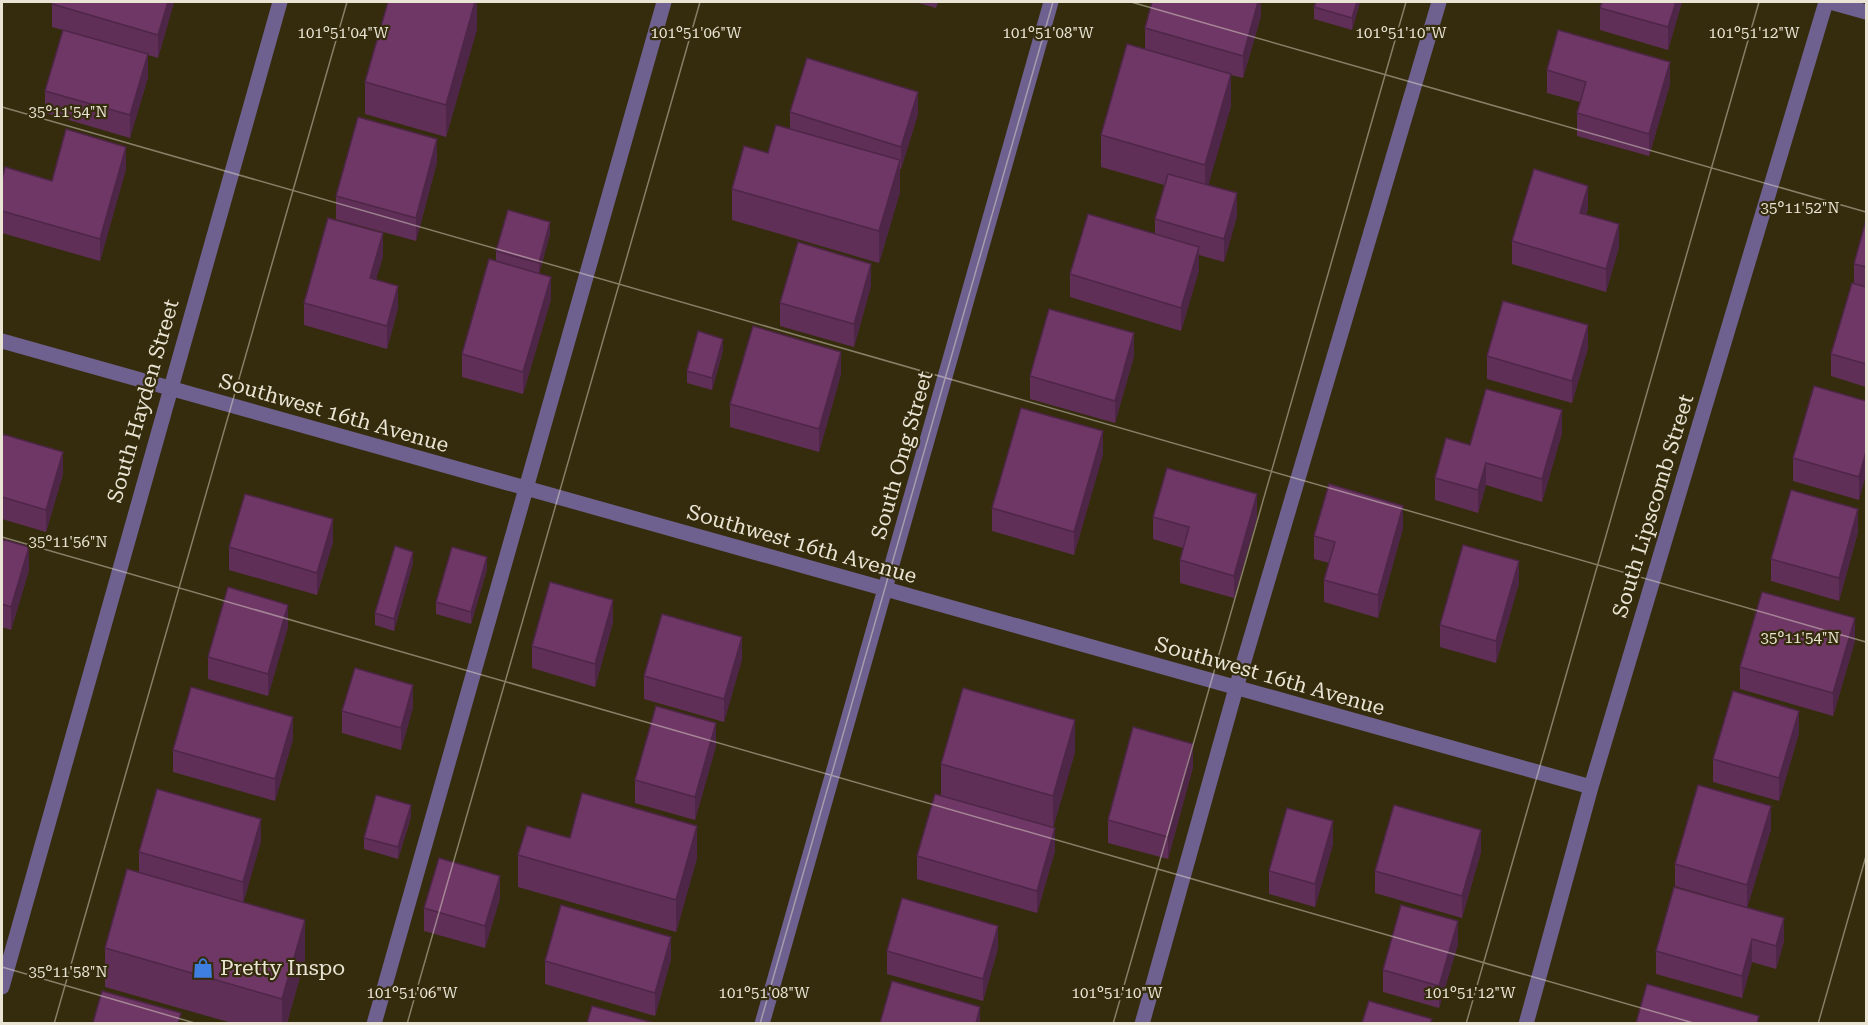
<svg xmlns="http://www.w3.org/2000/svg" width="1868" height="1025" font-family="'Roboto Serif',serif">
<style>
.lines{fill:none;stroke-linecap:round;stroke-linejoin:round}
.minor{stroke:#6f618f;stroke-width:15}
.wall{fill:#5f2f58}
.shaded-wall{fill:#4e2647}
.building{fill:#6f3766;stroke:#4e2647;stroke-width:1.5}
.ticks{fill:none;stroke:#e9e4d3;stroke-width:1.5;stroke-opacity:0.45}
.labels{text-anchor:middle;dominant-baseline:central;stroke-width:4.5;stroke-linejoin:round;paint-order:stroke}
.street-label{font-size:21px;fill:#e9e4d3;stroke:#352c0e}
.poi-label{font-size:21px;fill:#e9e4d3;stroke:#352c0e;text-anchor:start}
.ticks-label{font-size:15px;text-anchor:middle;fill:#e9e4d3;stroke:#352c0e;stroke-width:4.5;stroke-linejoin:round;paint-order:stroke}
</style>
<rect width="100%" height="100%" fill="#352c0e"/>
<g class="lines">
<!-- minor -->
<path class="minor" d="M1830,2L1866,12
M2,341L1591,787
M2,987L280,2
M374,1024L664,2
M762,1024L1051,2
M1142,1024L1236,688L1439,2
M1526,1024L1591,787L1826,2"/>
</g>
<!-- wall -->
<path class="wall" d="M174,2L158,58L148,55V77L130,138L45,113V91L63,30L52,27V4Z
M477,2V29L446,137L365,114V82Z
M915,2H938L936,8Z
M1261,2V16L1243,78L1231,75V106L1208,185L1237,216L1224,262L1199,255V270L1181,331L1070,297V274L1155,233V219L1164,185L1101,167V135L1145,50V28Z
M1360,2L1352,30L1314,19V7Z
M1682,2L1668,50L1600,30V8Z
M1547,70L1670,84L1649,156L1577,136V113L1580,102L1547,93Z
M790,112L918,114L901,169H900V192L879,263L732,220V189L768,153L790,129Z
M437,162L416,241L336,219V196Z
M126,169L100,261L2,233V179L52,181Z
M1588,208L1586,215L1619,247L1606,292L1512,264V241Z
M1866,220V387L1831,376V354L1854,284V264Z
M550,234L539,273L551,299L523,394L462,377V354L496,261V251Z
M383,256L376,279L398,308L387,349L304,325V303Z
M871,286L854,347L780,326V303Z
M1588,348L1572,403L1487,379V356Z
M723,350L712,390L687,383V371Z
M1134,356L1115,423L1030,399V376Z
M841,374L819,452L730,427V404Z
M1866,401L1859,500L1793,481V458Z
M1562,433L1542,502L1486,485L1478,513L1435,500V478L1470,445Z
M2,434L63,474L46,532L2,519Z
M1103,454L1074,555L992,531V508Z
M1153,517H1257L1234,598L1180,583V560L1183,548L1153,539Z
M1403,528L1378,618L1324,602V580L1329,563L1314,559V536Z
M1858,532L1839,601L1771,581V559Z
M2,539L29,570L11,630L2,627Z
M333,542L317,595L229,570V547Z
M413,563L394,631L375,625V613Z
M487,569L471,624L436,614V602Z
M1519,583L1496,663L1440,647V625Z
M613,622L595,687L532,668V646Z
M288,627L268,696L208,679V657Z
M1855,641L1833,716L1740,689V667Z
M742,659L724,722L644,699V676Z
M413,707L401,750L342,733V711Z
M1799,733L1779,801L1713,782V759Z
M293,739L275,801L173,772V750Z
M716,746L695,820L635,803V780Z
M1075,752L1053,828L1055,851L1037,913L917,879V856L941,796V764Z
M1193,767L1168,859L1108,843V820Z
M411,817L398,859L364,849V838Z
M1771,829L1747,908L1784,941L1776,969L1752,962L1742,998L1656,974V951L1732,903L1675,886V864Z
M570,838L697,858L676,932L518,887V855Z
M261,841L243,903L305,959L287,1023H232L105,987V948L139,873V852Z
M1333,844L1315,907L1269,894V871Z
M1481,852L1462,918L1375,893V871Z
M500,898L485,948L424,931V908Z
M1458,944L1439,1008L1383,992V970Z
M998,948L983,1001L887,974V951Z
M671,959L655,1016L545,984V961Z"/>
<!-- shaded-wall -->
<path class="shaded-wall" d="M168,2H174L158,58V35Z
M475,2H477V29L446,137V105Z
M1258,2H1261V16L1243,78V56Z
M1357,2H1360L1352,30V18Z
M1676,2H1682L1668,50V27Z
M148,54V77L130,138V115Z
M1670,62V84L1649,156V134Z
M1231,74V106L1205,197V165Z
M918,92V114L901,169V147Z
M437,139V162L416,241V218Z
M126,147V169L100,261V239Z
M900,160V192L879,263V231Z
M1588,186V208L1580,235V213Z
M1237,193V216L1224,262V239Z
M550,222V234L539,275V263Z
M1619,224V247L1606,292V269Z
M383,233V256L370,300V278Z
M1199,247V270L1181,331V308Z
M871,264V286L854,347V324Z
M551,277V299L523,394V372Z
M398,286V308L387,349V326Z
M1588,325V348L1572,403V381Z
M1134,333V356L1115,423V401Z
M723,339V350L712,390V378Z
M841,352V374L819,452V429Z
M1562,410V433L1542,502V479Z
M1103,431V454L1074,555V532Z
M63,452V474L46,532V510Z
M1866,452V475L1859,500V477Z
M1486,463V485L1478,513V490Z
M1257,494V517L1234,598V576Z
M1403,506V528L1378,618V595Z
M1858,509V532L1839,601V578Z
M333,519V542L317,595V573Z
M29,547V570L11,630V607Z
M413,552V563L394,631V619Z
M487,557V569L471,624V612Z
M1519,561V583L1496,663V641Z
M613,600V622L595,687V664Z
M288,605V627L268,696V674Z
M1855,618V641L1833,716V693Z
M742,637V659L724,722V699Z
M413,685V707L401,750V728Z
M1799,711V733L1779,801V778Z
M293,717V739L275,801V779Z
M1075,720V752L1053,828V796Z
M716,723V746L695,820V797Z
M1193,744V767L1168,859V837Z
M411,805V817L398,859V847Z
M1771,806V829L1747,908V885Z
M261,819V841L243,904V882Z
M1333,821V844L1315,907V884Z
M697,826V858L676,932V900Z
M1055,828V851L1037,913V891Z
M1481,830V852L1462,918V896Z
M500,876V898L485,948V926Z
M1784,918V941L1776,969V946Z
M305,920V959L287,1023H282V999Z
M1458,921V944L1439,1008V986Z
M998,926V948L983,1001V979Z
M671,937V959L655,1016V993Z
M1752,939V962L1742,998V976Z
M980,1007V1023H976Z"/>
<!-- building -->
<path class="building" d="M52,2H168L158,35L52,4Z
M388,2H475L446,105L365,82Z
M1152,2H1258L1243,56L1145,28Z
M1316,2H1357L1352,18L1314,7Z
M1602,2H1676L1668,27L1600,8Z
M63,30L148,54L130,115L45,91Z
M1558,30L1670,62L1649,134L1577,113L1586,82L1547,70Z
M1127,44L1231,74L1205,165L1101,135Z
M807,58L918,92L901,147L790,112Z
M358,117L437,139L416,218L336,196Z
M776,125L900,160L879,231L732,189L744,146L768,153Z
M66,129L126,147L100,239L2,211V179L5,167L52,181Z
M1534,169L1588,186L1580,213L1619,224L1606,269L1512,241Z
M1168,174L1237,193L1224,239L1155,219Z
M508,210L550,222L539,263L496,251Z
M1088,214L1199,247L1181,308L1070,274Z
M328,218L383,233L370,278L398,286L387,326L304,303Z
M1866,220V267L1854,264Z
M798,242L871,264L854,324L780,303Z
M489,259L551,277L523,372L462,354Z
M1852,283L1866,287V364L1831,354Z
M1503,301L1588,325L1572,381L1487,356Z
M1049,309L1134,333L1115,401L1030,376Z
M753,326L841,352L819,429L730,404Z
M698,331L723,339L712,378L687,371Z
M1814,386L1866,401V452L1859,477L1793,458Z
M1486,389L1562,410L1542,479L1486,463L1478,490L1435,478L1446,438L1470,445Z
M1021,408L1103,431L1074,532L992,508Z
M2,434L63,452L46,510L2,497Z
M1167,468L1257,494L1234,576L1180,560L1189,527L1153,517Z
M1329,484L1403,506L1378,595L1324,580L1335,542L1314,536Z
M1791,490L1858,509L1839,578L1771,559Z
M245,494L333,519L317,573L229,547Z
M2,539L29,547L11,607L2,604Z
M1463,545L1519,561L1496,641L1440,625Z
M395,546L413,552L394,619L375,613Z
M452,547L487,557L471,612L436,602Z
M550,582L613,600L595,664L532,646Z
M228,587L288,605L268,674L208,657Z
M1762,592L1855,618L1833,693L1740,667Z
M662,614L742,637L724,699L644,676Z
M355,668L413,685L401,728L342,711Z
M191,687L293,717L275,779L173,750Z
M963,688L1075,720L1053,796L941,764Z
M1733,691L1799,711L1779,778L1713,759Z
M656,706L716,723L695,797L635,780Z
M1133,727L1193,744L1168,837L1108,820Z
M1698,785L1771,806L1747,885L1675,864Z
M157,789L261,819L243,882L139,852Z
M582,793L697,826L676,900L518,855L527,826L570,838Z
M935,794L1055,828L1037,891L917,856Z
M376,795L411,805L398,847L364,838Z
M1394,805L1481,830L1462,896L1375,871Z
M1287,808L1333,821L1315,884L1269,871Z
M439,858L500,876L485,926L424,908Z
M127,869L305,920L282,999L105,948Z
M1674,887L1784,918L1776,946L1752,939L1742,976L1656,951Z
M902,898L998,926L983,979L887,951Z
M561,905L671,937L655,993L545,961Z
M1401,905L1458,921L1439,986L1383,970Z
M892,981L980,1007L976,1023H880Z
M1647,984L1759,1016L1757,1023H1636Z
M102,991L181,1013L178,1023H93Z
M1369,1001L1432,1019L1430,1023H1362Z
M592,1006L654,1023H587Z"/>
<!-- ticks -->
<path class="ticks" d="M1131,2L1866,212M2,107L1866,642M2,537L1697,1024M2,967L198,1024M54,1024L347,2M407,1024L700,2M760,1024L1053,2M1113,1024L1406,2M1466,1024L1759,2M1818,1024L1866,856"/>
<!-- icons -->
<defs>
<g id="shop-bare" transform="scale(1.62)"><path d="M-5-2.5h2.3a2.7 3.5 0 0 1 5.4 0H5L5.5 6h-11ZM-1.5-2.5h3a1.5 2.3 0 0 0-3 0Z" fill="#3f7fe0" stroke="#352c0e" stroke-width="2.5" paint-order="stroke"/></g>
</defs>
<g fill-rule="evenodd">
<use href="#shop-bare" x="203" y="968"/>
</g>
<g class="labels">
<!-- street labels -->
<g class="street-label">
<text transform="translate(143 401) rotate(-74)">South Hayden Street</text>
<text transform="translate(334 413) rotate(16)">Southwest 16th Avenue</text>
<text transform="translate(902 455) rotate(-74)">South Ong Street</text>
<text transform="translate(1653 506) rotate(-73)">South Lipscomb Street</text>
<text transform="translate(802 544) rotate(16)">Southwest 16th Avenue</text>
<text transform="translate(1270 676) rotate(16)">Southwest 16th Avenue</text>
</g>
<!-- poi labels -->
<g class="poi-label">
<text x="220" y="968">Pretty Inspo</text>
</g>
</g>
<g class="ticks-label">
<text x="343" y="38">101°51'04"W</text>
<text x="696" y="38">101°51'06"W</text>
<text x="1048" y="38">101°51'08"W</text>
<text x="1401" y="38">101°51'10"W</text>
<text x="1754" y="38">101°51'12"W</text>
<text x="68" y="117">35°11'54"N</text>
<text x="1800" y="213">35°11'52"N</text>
<text x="68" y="547">35°11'56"N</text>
<text x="1800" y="643">35°11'54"N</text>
<text x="68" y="977">35°11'58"N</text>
<text x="412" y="998">101°51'06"W</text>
<text x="764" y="998">101°51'08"W</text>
<text x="1117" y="998">101°51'10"W</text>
<text x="1470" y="998">101°51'12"W</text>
</g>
<!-- border -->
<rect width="1868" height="1025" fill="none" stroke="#e9e4d3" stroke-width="6"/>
</svg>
